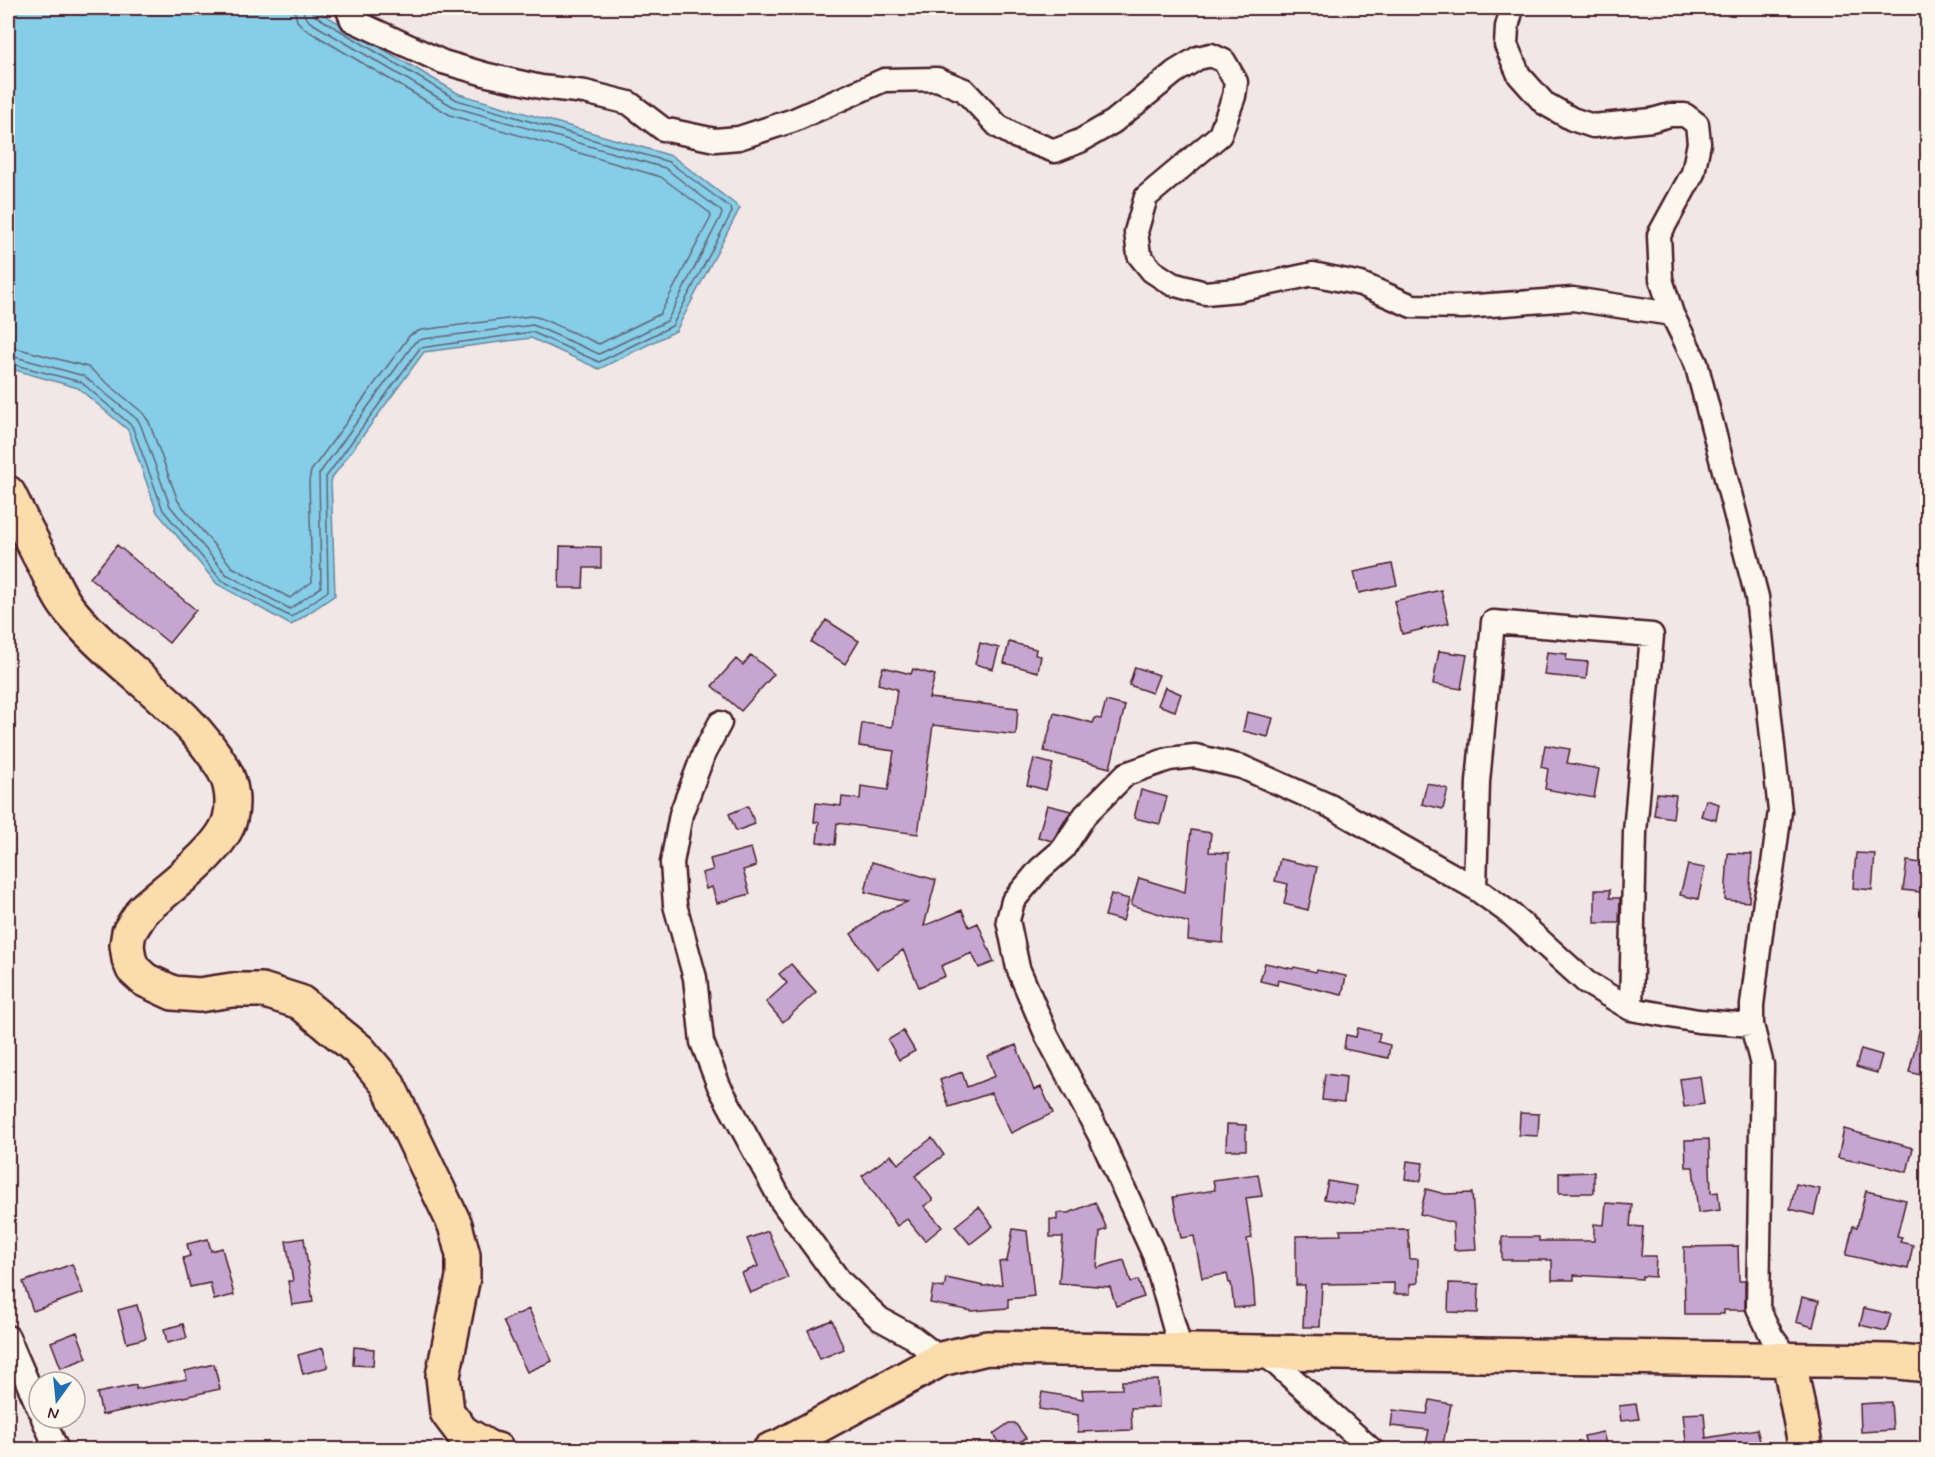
<svg xmlns="http://www.w3.org/2000/svg" width="1935" height="1457" font-family="Mynerve,sans-serif">
<style>
.water{fill:#86cde7;stroke:#6e879c;stroke-width:1.5}
.lines{fill:none;stroke-linecap:round;stroke-linejoin:round}
.shore{stroke:#626576;stroke-width:1.5}
.building{fill:#c6a6d0;stroke:#4a1f2b;stroke-width:1.5}
.street-casing{stroke:#4a1f2b;stroke-width:27}
.highway-casing{stroke:#4a1f2b;stroke-width:38}
.street{stroke:#fbf7ec;stroke-width:22}
.highway{stroke:#fcdcac;stroke-width:33}
</style>
<rect width="100%" height="100%" fill="#f0e7e6"/>
<filter id="ink" filterUnits="userSpaceOnUse"><feTurbulence type="fractalNoise" baseFrequency=".0167" numOctaves="2"/><feDisplacementMap in="SourceGraphic" scale="12" xChannelSelector="R" yChannelSelector="G"/><feConvolveMatrix kernelMatrix="1 2 1 2 8 2 1 2 1" color-interpolation-filters="sRGB"/></filter>
<g filter="url(#ink)">
<!-- water -->
<path class="water" d="M8,8H313L459,94L672,156L740,208L676,331L599,369L531,338L424,352L331,479L335,595L291,625L217,584L157,512L128,430L78,388L8,368Z"/>
<g class="lines">
<!-- shore -->
<path class="shore" d="M8,346L88,367L143,413L149,422L178,501L232,567L290,598L312,582L309,481L311,471L410,335L421,330L531,316L540,318L599,344L660,314L711,217L710,213L661,177L450,115L305,29L297,21L294,8
M8,355L84,376L138,420L141,426L170,506L226,574L290,609L321,587L319,474L415,342L423,339L533,325L599,354L667,321L722,214L721,211L665,168L454,107L310,22L304,15L303,8
M8,363L81,382L132,426L163,510L221,580L291,617L328,591L326,477L420,348L532,332L599,362L672,326L732,212L731,208L669,162L457,100L314,15L311,8"/>
</g>
<!-- building -->
<path class="building" d="M117,545L196,610L169,643L90,578Z
M560,546L601,547V568H584L583,588H559Z
M1392,564L1397,585L1359,593L1354,572Z
M1441,590L1449,623L1402,634L1394,601Z
M826,620L859,641L845,664L811,642Z
M1009,642L1036,649L1035,655L1041,656L1038,672L1004,663Z
M980,643L999,648L993,669L975,664Z
M1439,651L1467,655L1461,689L1433,684Z
M1547,652L1567,654L1566,660L1588,662L1586,679L1544,675Z
M751,655L774,674L741,711L712,686L736,659L743,665Z
M883,667L911,674L913,669L935,675L929,698L1018,708L1016,735L933,725L918,834L837,823L835,845L817,842L819,822H814L816,803L841,806L842,797L860,799L861,786L888,790L894,751L859,746L862,723L892,727L897,689L878,684Z
M1135,667L1159,675L1152,693L1129,685Z
M1165,687L1181,694L1175,711L1158,705Z
M1106,701L1125,706L1110,768L1044,751L1054,713L1093,723L1095,718L1101,719Z
M1247,712L1273,718L1268,737L1243,731Z
M1545,745L1570,749L1567,763L1599,769L1594,798L1545,789L1548,769L1541,767Z
M1034,759L1053,764L1046,790L1027,785Z
M1427,783L1448,789L1443,809L1422,804Z
M1141,790L1167,797L1160,824L1134,818Z
M1657,793L1676,795L1673,818L1654,815Z
M1706,800L1719,804L1716,820L1701,816Z
M1047,805L1071,811L1052,841L1038,837Z
M748,806L755,824L736,831L729,814Z
M1191,830L1211,833L1209,852L1229,853L1223,943L1188,940L1189,923L1131,905L1139,878L1185,892Z
M751,848L756,866L743,870L750,894L717,903L712,887L706,889L702,873L713,870L710,859Z
M1728,853L1752,854L1749,902L1725,900Z
M1856,853L1875,854L1872,890L1853,888Z
M1280,859L1317,867L1308,910L1284,904L1288,884L1275,881Z
M1907,861L1928,864V893L1903,890Z
M872,862L936,880L924,926L962,910L969,927L978,923L994,962L979,968L972,953L941,966L945,976L919,987L903,950L877,969L851,934L880,913L907,902L865,892Z
M1688,865L1705,868L1698,899L1680,895Z
M1595,890H1610V898H1620L1619,923H1595Z
M1111,894L1129,899L1123,921L1105,916Z
M1265,963L1293,969L1294,967L1316,972L1317,970L1346,976L1342,995L1278,980L1277,985L1260,981Z
M791,964L816,992L783,1022L766,1002L787,983L779,974Z
M1922,1020L1928,1021V1077L1909,1072Z
M1358,1028L1380,1033L1378,1042L1390,1045L1388,1058L1344,1049L1346,1035L1356,1037Z
M903,1031L915,1051L899,1060L888,1040Z
M1016,1045L1034,1090L1041,1087L1053,1113L1011,1133L991,1093L949,1107L940,1080L962,1072L967,1087L995,1076L988,1056Z
M1861,1049L1882,1055L1877,1073L1856,1067Z
M1325,1074L1346,1077L1344,1102L1322,1100Z
M1700,1076L1704,1104L1684,1107L1680,1079Z
M1520,1113L1539,1114L1538,1136L1519,1135Z
M1227,1124L1246,1125V1150H1226Z
M1844,1129L1913,1148L1907,1172L1859,1160V1162L1838,1158Z
M932,1138L944,1155L915,1176L933,1200L924,1206L942,1227L925,1241L907,1219L897,1226L862,1176L891,1155L898,1164Z
M1709,1139L1711,1193L1718,1192L1720,1210L1698,1213L1693,1167H1686L1685,1140Z
M1407,1161L1423,1163L1421,1181L1405,1179Z
M1594,1172V1193H1559V1173Z
M1258,1174L1262,1196L1246,1198L1252,1238L1247,1239L1253,1279L1255,1306L1234,1308L1231,1283H1229L1227,1274L1202,1278L1194,1236L1181,1238L1173,1197L1215,1190L1213,1180Z
M1328,1181L1357,1186L1354,1204L1324,1199Z
M1796,1184L1820,1189L1814,1215L1790,1209Z
M1426,1189L1445,1194L1472,1193L1476,1249L1454,1250L1453,1223L1420,1214Z
M1866,1191L1906,1200L1897,1236L1902,1237L1900,1242L1913,1245L1908,1269L1846,1255L1853,1226L1857,1227Z
M1095,1202L1107,1229L1100,1232L1097,1268L1124,1260L1131,1282L1138,1280L1144,1297L1116,1306L1110,1287L1059,1283L1063,1237H1050V1219L1057,1220V1213H1069Z
M1606,1203L1632,1205L1630,1226L1643,1227L1641,1256H1656L1655,1277L1642,1276V1279L1574,1275V1280H1552V1260H1502V1237H1539V1241H1594V1224L1604,1225Z
M979,1207L993,1226L970,1244L955,1226Z
M1013,1229L1027,1231L1034,1296L1008,1299V1308L972,1311L930,1303L933,1286L944,1288L946,1278L984,1286L1002,1284L999,1262L1007,1261Z
M1408,1229L1410,1259H1418V1283L1410,1284V1294H1394V1283L1322,1284L1320,1327H1303L1305,1285H1296V1236L1341,1235L1340,1230Z
M768,1231L788,1278L750,1293L742,1273L758,1266L747,1239Z
M304,1238L313,1302L292,1305L288,1281H293L286,1241Z
M208,1239L211,1251L222,1248L234,1295L214,1300L210,1283L190,1287L183,1258L190,1256L187,1244Z
M1738,1246L1739,1281H1745V1310H1724V1314H1685L1684,1247Z
M72,1264L83,1293L33,1311L23,1282Z
M1449,1283L1479,1284L1478,1313L1448,1312Z
M1802,1297L1819,1301L1813,1327L1796,1322Z
M137,1305L146,1338L127,1343L118,1310Z
M1864,1308L1891,1314L1886,1331L1860,1325Z
M529,1309L552,1361L527,1372L503,1321Z
M832,1320L844,1349L820,1359L808,1330Z
M183,1324L187,1338L167,1343L164,1329Z
M77,1332L87,1358L61,1368L51,1342Z
M354,1347L374,1349L373,1366L353,1365Z
M323,1348L328,1367L303,1374L298,1355Z
M214,1364L220,1389L102,1415L97,1393L136,1385V1389L187,1379L185,1371Z
M1158,1380L1159,1407L1131,1408L1132,1430L1078,1432V1415L1039,1409L1042,1392L1083,1399L1082,1390L1122,1389V1381Z
M1430,1400L1451,1404L1442,1449H1425L1429,1430L1391,1426L1393,1410L1427,1414Z
M1891,1402L1893,1430L1861,1432L1860,1404Z
M1636,1404L1639,1419L1621,1421L1619,1406Z
M1704,1413L1706,1438L1757,1429L1762,1449H1687L1683,1414Z
M1009,1423H1015L1026,1438L1009,1449H1005L993,1434Z
M1603,1432L1607,1449H1587L1584,1436Z"/>
<g class="lines">
<!-- street casing -->
<g class="street-casing">
<path id="street" d="M347,8L352,20L443,62L488,75L541,87L585,92L629,103L663,129L715,140L739,138L794,120L884,80L937,79L964,90L998,126L1017,137L1055,151L1080,141L1113,122L1175,72L1198,58L1211,55L1224,61L1236,82L1234,96L1220,135L1146,197L1136,232L1139,255L1152,271L1172,284L1205,293L1238,290L1313,274L1361,284L1412,306L1463,307L1573,299L1672,314
M1512,8L1507,27L1506,45L1519,75L1544,103L1572,119L1593,126L1652,120L1670,115H1685L1697,124L1699,143L1693,173L1659,235L1661,279L1672,314L1696,363L1757,597L1780,811L1772,872L1765,901L1752,1005V1025L1762,1065L1758,1308L1772,1337L1789,1360
M720,723L704,753L681,814L672,863L675,905L695,978L702,1042L719,1086L782,1202L839,1280L880,1319L911,1336L941,1359
M1475,888L1478,782L1493,622L1652,635L1635,832L1631,1009
M8,1337L39,1409
M1181,1351L1154,1255L1099,1134L1047,1036L1018,968L1008,920L1013,901L1040,869L1063,849L1085,815L1126,774L1169,759L1195,756L1242,767L1330,806L1475,888L1512,915L1586,982L1631,1009L1698,1021L1752,1025
M1263,1352L1372,1450
M43,1418L57,1450"/>
</g>
<!-- highway casing -->
<g class="highway-casing">
<path id="highway" d="M8,493C20,517 32,542 45,566C53,582 60,600 72,613C119,669 187,706 224,770C232,784 234,803 230,819C222,850 167,888 143,910L129,932L127,945L129,959L133,969L145,980L173,993L199,995L232,990H262L300,1002L359,1050L387,1083L455,1225L463,1255V1277L443,1376L447,1412L462,1432L489,1448L497,1450
M1789,1360L1806,1450
M770,1450L781,1446L941,1359L987,1348L1889,1361L1928,1365"/>
</g>
<!-- street -->
<use href="#street" class="street"/>
<!-- highway -->
<use href="#highway" class="highway"/>
</g>
</g>
<!-- margin -->
<rect width="1935" height="1457" fill="none" stroke="#fbf7ec" stroke-width="30"/>
<rect x="15" y="15" width="1905" height="1427" fill="none" stroke="#4a1f2b" stroke-width="2" filter="url(#ink)"/>
<!-- north arrow -->
<g transform="translate(57 1400) rotate(195)"><circle r="28" fill="#fbf7ec" stroke="#b4a19f" stroke-width="1.5"/>
<path d="M0-4.5L10 22L0 15L-10 22Z" fill="#1f6fb2"/>
<text y="-9" font-size="16" font-weight="bold" text-anchor="middle" fill="#4a1f2b">N</text>
</g>
</svg>
